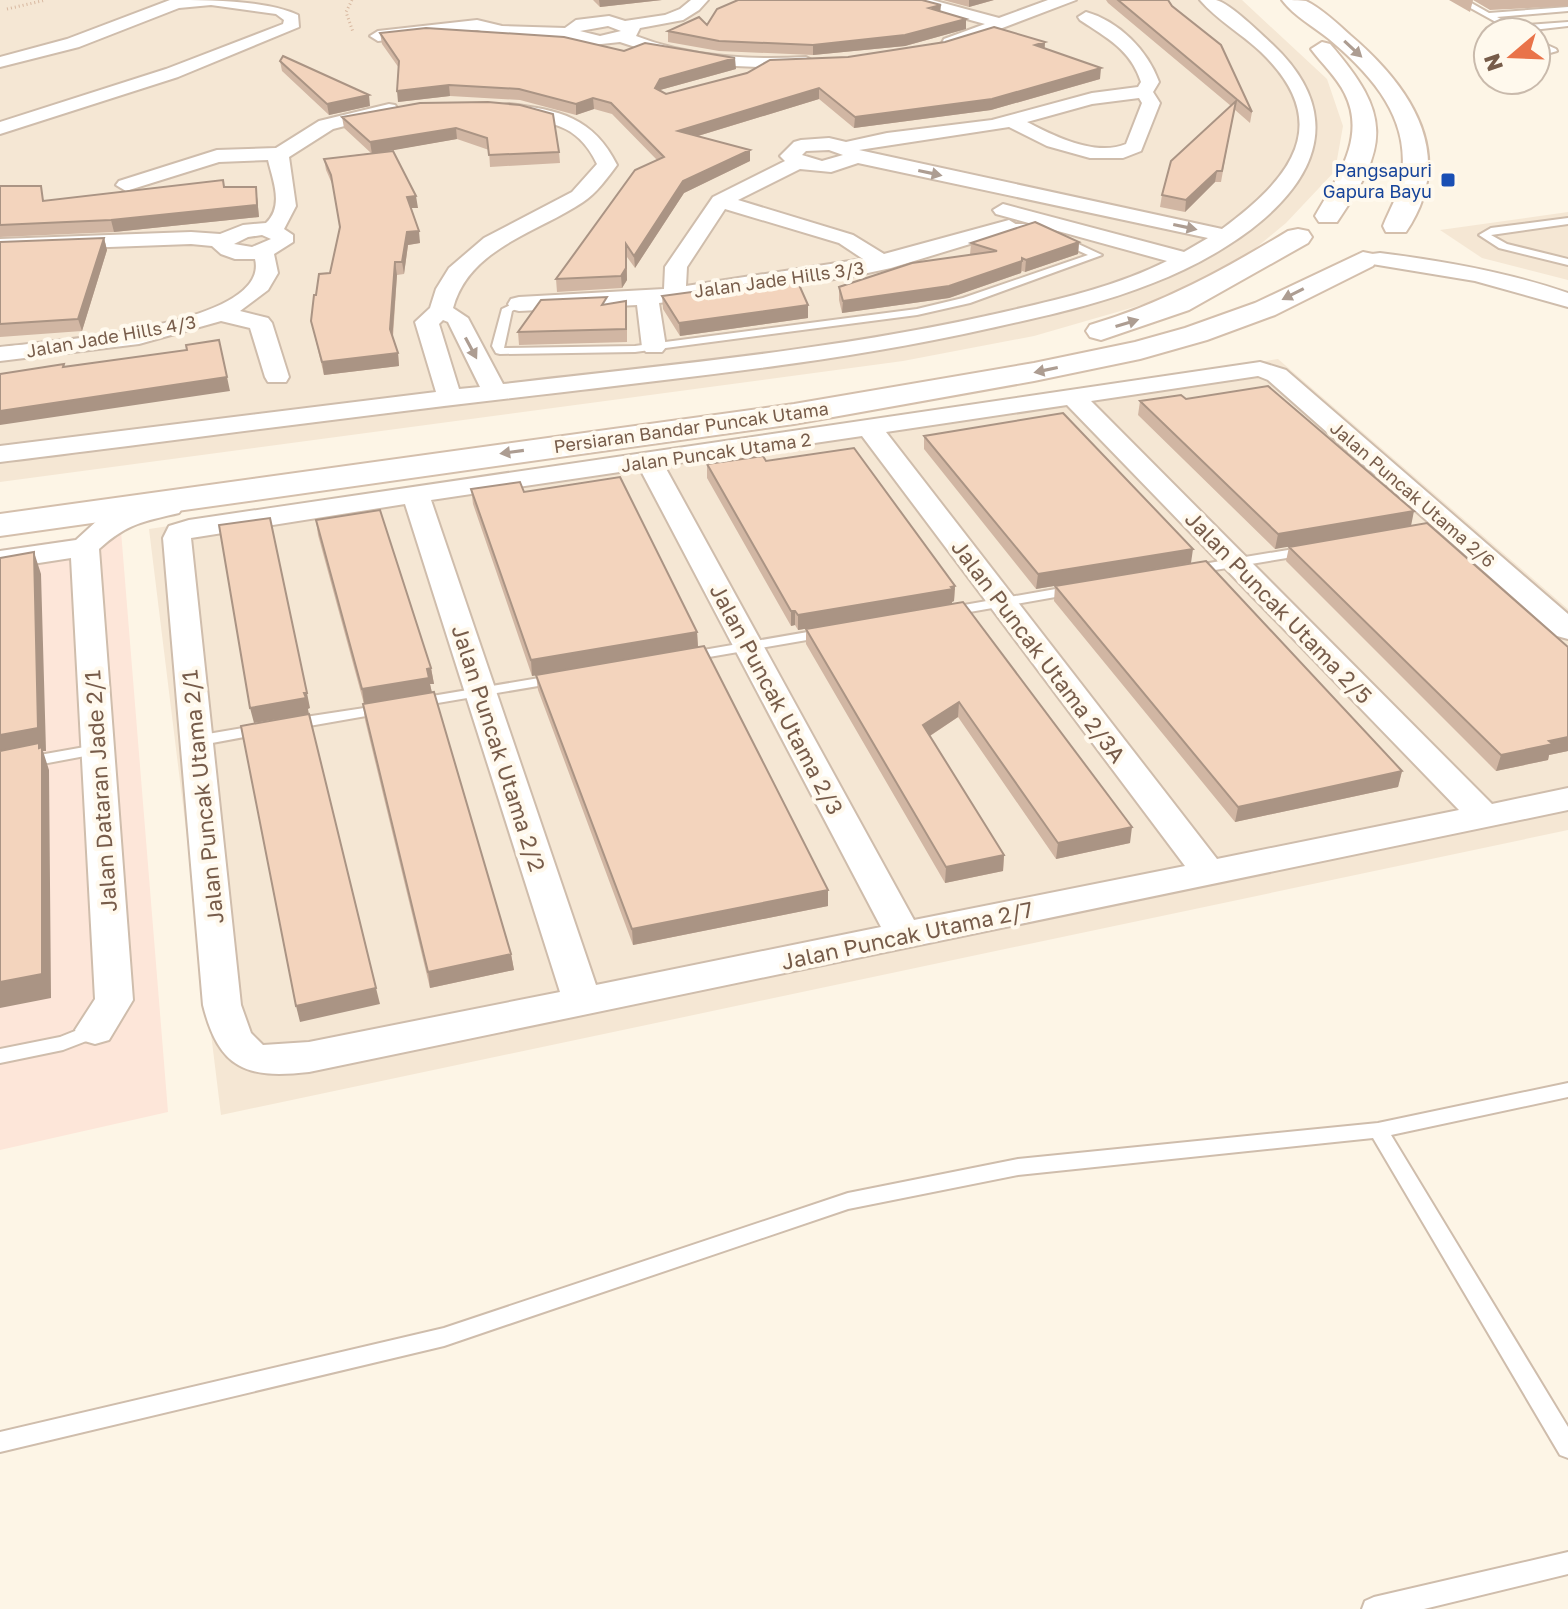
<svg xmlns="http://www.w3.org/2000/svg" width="1568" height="1609" font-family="'Golos Text',sans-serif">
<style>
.residential{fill:#f5e7d4}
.commercial{fill:#fde6d9}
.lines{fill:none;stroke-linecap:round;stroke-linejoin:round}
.lane-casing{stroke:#cfbdac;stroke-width:4}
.street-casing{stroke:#cfbdac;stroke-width:4}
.secondary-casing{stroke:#d4bfac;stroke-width:4}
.path{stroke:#d8b8a0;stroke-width:3;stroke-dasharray:1 3;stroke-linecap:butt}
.lane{fill:#fff;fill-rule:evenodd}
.street{fill:#fff;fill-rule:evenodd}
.secondary{fill:#fff;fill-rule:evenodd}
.wall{fill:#d1b6a3}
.shaded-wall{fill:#aa9484}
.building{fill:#f3d4bd;stroke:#aa9484;stroke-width:2}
.oneway{fill:#ad9d92}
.transit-dot{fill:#1a4fb4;stroke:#fff9ed;stroke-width:3}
.labels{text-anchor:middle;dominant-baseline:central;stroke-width:8;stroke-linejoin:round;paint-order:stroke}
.far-transit-label{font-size:18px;fill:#164399;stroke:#fff9ed;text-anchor:end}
.far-street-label{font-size:18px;fill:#775c4a;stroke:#fff9ed}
.street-label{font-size:22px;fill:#775c4a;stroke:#fff9ed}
</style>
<rect width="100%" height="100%" fill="#fdf5e6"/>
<!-- residential -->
<path class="residential" d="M0,0H1242L1327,79L1343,126L1335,171L1286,223L1245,257L1169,297L1034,336L903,361L0,482Z
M1568,212V280L1482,258L1440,230Z
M1278,359L1568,609V830L221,1115L149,529Z"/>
<!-- commercial -->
<path class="commercial" d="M121,531L168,1112L0,1150V549Z"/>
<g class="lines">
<!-- lane casing -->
<g class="lane-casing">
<path id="lane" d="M1456,0H1466L1489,13L1568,7V11L1497,17L1515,26L1568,22V26L1514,32Z
M1536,40L1556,49L1557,51L1550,53L1536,45Z
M1568,218V224L1491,235L1507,244L1568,259V265L1499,248L1479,235L1491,228Z
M1006,224H1035L1102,255L970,303L917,315L635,352L500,354L496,353L492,346L502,309L519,301L524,304L512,311L504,348L635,346L917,309L963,298L1088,255L1030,229H1009L1006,228Z
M1306,547L1313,551L1311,554L1191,574L1184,570L1191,566Z
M1073,586L1078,587L1080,590L1078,593L947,616L940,612L947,608Z
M825,629L830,630L832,633L830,636L686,661L679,657L686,653Z
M557,675L564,679L562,682L414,707L407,703L414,699Z
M384,705L391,709L389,712L292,729L284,724L292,719Z
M261,725L269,730L266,733L196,746L188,741L196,736Z
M96,745L101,747L104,750L101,753L0,772V762Z
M95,1023L102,1025L104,1030L102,1035L63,1050L0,1063V1049L60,1037Z
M1568,1083V1097L1391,1135L1568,1427V1458L1560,1455L1373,1138L1018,1175L848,1209L444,1346L0,1452V1432L444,1328L848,1193L1018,1159L1378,1123Z
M1568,1552V1574L1424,1609H1362L1365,1601L1374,1597Z"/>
</g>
<!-- street casing -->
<g class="street-casing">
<path id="street" d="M170,0C208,0 265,0 298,15L299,27L178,77L0,134V122L166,69L283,24L284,20L276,14L211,5L179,8L79,47L0,67V57L67,39Z
M691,0H708L699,10L683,20L640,28L636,36C690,57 748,60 806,57L815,62L806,67L783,68L713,65L660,55L620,42L592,45L567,38L502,36L477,30L378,41L370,36L378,31L477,20L502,26L565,28L576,20L609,16L625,21L665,15L680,9ZM608,26L621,31L600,36L580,31Z
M906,0H932L999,18L1048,0H1076L950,48L942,43L944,39L985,24L908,3Z
M1200,0C1205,0 1211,0 1216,0C1231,4 1260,33 1272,44C1386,151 1251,245 1153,283C1101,304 1045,316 991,328C850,360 707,375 564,392C376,413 188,439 0,462V446L436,392L415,322L430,308L436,289L449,268L484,238L572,192L597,164C576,119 544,123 503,113L500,109L503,105L509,104C559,110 593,117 617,165C608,177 596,194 583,202C537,233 469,248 453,308L468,318L503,384C665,365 827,351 986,316C1047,302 1111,289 1167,261L996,214L993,210L1003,204L1184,252L1208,238L858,163L831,172L800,169L738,200L853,235L884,254L1009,220L1019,226L1016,230L891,268L849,277L659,303L666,347L662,352H646L642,347L637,305L519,311L511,309L508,304L511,299L519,297L664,289L665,267L713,197L785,161L780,156L794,142L801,140L829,138L846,142L887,133L992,120L1092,93L1138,87L1141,82C1131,50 1107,38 1080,20L1078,17L1086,12C1119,21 1148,51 1159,82L1153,92L1160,103L1141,151L1123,158H1090L1047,146L1009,127L859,150L1222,229C1290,179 1336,124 1261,52C1242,34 1217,20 1200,0ZM1139,98L1142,103L1126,144C1096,157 1054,136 1027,122L1092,104ZM829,150L843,155L822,161L802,155L806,151ZM725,209L839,243L863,259L686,286L687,267ZM443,320L448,322L480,387L459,389L439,324Z
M389,104L395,105L398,109L395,113L333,129L289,157L296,206L284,229L293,235V242L274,254L278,273L268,290L240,311L268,318L272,323L289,377L286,382H268L265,377L250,328L221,321L139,344L0,361V347C42,342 272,327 255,259H235L221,254L212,246L191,244L0,251V239L191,232L220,234L243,225L266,223C284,206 273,181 268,160L219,162L126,191L116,185L119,181L217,150L276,148L319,121ZM262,235L271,239L252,247L234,244L248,237Z
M1380,253C1444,261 1507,272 1568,293V307L1475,281L1372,264L1369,259L1372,254Z
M1260,362L1286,370L1568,614V639L1557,636L1268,380L1258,376L1091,401L1492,804L1568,788V810L309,1072C246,1079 219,1069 203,1005L163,538L169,526L189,520ZM1067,405L1459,810L1217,859L886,432ZM862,436L1185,866L914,920L664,465ZM640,469L881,927L596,985L431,500ZM405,504L560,992L309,1042L263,1045L251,1033L241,1005L191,538Z
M169,499L179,501L183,507L179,513C142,522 128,523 99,549L133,1000L109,1040L95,1044L81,1040L75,1030L95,999L71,558L0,569V551L76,540L100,518L132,506Z"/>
</g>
<!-- secondary casing -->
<g class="secondary-casing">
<path id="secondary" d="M1282,0C1289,0 1300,0 1306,1C1321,8 1338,24 1350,35C1410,86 1458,155 1406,232H1386L1383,226C1389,211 1398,196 1401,180C1412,120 1373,76 1329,39C1314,27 1294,16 1282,0Z
M1322,42L1330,44C1391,114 1390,145 1337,222H1319L1315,216C1336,179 1367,138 1345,94C1337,77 1322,64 1311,49Z
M1298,229L1308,231L1312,237L1308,243L1189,310L1101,340L1090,337L1086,331L1090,325C1162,304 1225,269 1288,231Z
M1363,252L1373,254L1377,260L1373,266L1275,315L1207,340L1140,359L1034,381L794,424L0,536V514L794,404L1034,363L1135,342L1185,328L1255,303Z"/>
</g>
<!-- path -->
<path class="path" d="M352,0L346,12L353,32
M7,9L46,0"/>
<!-- lane -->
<use href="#lane" class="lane"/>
<!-- street -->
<use href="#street" class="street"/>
<!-- secondary -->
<use href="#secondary" class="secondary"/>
</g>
<!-- wall -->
<path class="wall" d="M593,0H662L600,7Z
M943,0H994L969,7Z
M1106,0H1168L1252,112L1250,123L1234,109L1221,182H1215L1185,212L1160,207L1162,195L1231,106L1108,3Z
M1449,0H1568V6L1490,10L1473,0L1470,12Z
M940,12L966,19V29L905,46L813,55L719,51L668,42V31L707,25Z
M380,33L624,51L736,69L660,90L666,94L848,57L1045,42V49L1100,79L991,110L854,128L819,99L698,136L750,150V161L684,193L635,268L627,257V280L622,288L557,292L556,279L657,160L612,114L594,109L576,115L520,100L450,96L398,102L399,68L382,44Z
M280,61L370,106L329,115L282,71Z
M420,103L559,152L560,163L490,167L489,150L457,139L380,152L418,208H411L420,243L408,245L404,274L397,275L393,337L398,353L399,366L324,375L311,321L316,295L330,273L340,228L333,186L326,170L324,159L371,153L344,128L342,117Z
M0,186L44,201L224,187H256L259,217L114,232L0,237Z
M104,238L107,250L82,331L0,337V242Z
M1079,242L1078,254L1025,272L1022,271L1021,273L949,298L842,313L839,300V287L970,255L971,243Z
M662,296L808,318L680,336L663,309Z
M608,304L627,314V342L519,345L518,332Z
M1186,399L1414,511L1275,549L1138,415L1140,401Z
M924,436L1191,563L1036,589L924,449Z
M766,461L955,586L954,601L952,602V604L798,630L795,625L791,626L707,478V464Z
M471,489L524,492L697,632L698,647L828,890V906L633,945L538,690L536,675L532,676L473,504Z
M316,520L431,668L434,684H430L432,693L511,954L514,970L430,988L365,720L363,704H364L318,535Z
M1289,547L1568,647V751L1549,755L1548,760L1496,771L1286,561Z
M1055,586L1402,771L1398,787L1235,822L1054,601Z
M963,602L1130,843L1056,859L958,717L930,736L1004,855L1003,871L945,883L806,644V629Z"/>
<!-- shaded-wall -->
<path class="shaded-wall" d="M599,0H662L600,7Z
M969,0H994L969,7Z
M941,5L940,15L929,8Z
M966,19V29L905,46L813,55V45Z
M1045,42L1044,52L1035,45Z
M735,58L736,69L660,90L655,88L660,79Z
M1101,68L1100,79L991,110L854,128L855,117Z
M449,85L450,96L398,102L397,91Z
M819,88V99L678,142V131Z
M369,95L370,106L329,115L327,104Z
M593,98L594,109L576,115V104Z
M456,128L457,139L372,154L370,142Z
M750,150V161L684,193L635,268L634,256L683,181Z
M1217,171L1215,182L1185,212L1186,200Z
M256,187L259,217L114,232L111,220Z
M416,196L418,208H409L407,197Z
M419,231L420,243L408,245L404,274L402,262L407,232Z
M104,238L107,250L82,331L78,319Z
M1079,242L1078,254L1025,272L1026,260Z
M626,244L627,280L622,288L621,276Z
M1022,261L1021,273L949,298L842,313L843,301Z
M395,262L397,275L392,342L390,329Z
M808,305V318L680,336L679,323Z
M398,353L399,366L324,375L322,362Z
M227,377L230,391L0,425V411Z
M1414,511L1411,526L1275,549L1278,534Z
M1193,549L1191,563L1036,589L1038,574Z
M34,552L41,574L46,751H43L49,770L51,998L0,1008V735Z
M955,586L954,601L952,602V604L798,630V615Z
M791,611H795V625L791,626Z
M697,632L698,647L532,676L531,660Z
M431,668L434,684H430L432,693L364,704L362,689Z
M307,693L310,708L308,709L309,714L254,723L250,708Z
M959,702L958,717L922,741L923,725Z
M1568,737V751L1549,755L1548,760L1496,771L1501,755L1549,741Z
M1402,771L1398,787L1235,822L1238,807Z
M1132,827L1130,843L1056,859L1058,843Z
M1004,855L1003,871L945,883L946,867Z
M828,890V906L633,945L632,929Z
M511,954L514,970L430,988L428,972Z
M376,988L380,1004L300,1022L296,1006Z"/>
<!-- building -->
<path class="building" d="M738,0H922L941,5L929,8L966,19L905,35L813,45L719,41L668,31L699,17L707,25L717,9Z
M1118,0H1168L1172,6L1221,45L1252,112Z
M994,27L1045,42L1035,45L1101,68L992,99L855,117L819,88L678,131L750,150L683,181L634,256L626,244V268L621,276L556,279L635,170L664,157L611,103L593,98L576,104L519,89L449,85L397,91L399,61L380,33L426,28L564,37L624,51L645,43L735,58L660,79L655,88L666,94L747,73L770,60L848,57L945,42Z
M283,56L369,95L327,104L280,61Z
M1236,101L1222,171H1217L1186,200L1162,195L1171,161Z
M488,102L520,105L553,114L559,152L489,155L487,138L456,128L370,142L342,117L420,103Z
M393,151L416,196L407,197L419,231L407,232L402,262H395L390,329L398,353L322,362L311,321L314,295H316L319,274L330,273L340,227L331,175L324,159Z
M223,180L224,187H256L257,205L111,220L0,225V186H41L43,201Z
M1035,222L1079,242L1026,260L1022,258V261L949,286L843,301L839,287L912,263L997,251L971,243Z
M104,238L78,319L0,324V242Z
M796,278L808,305L679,323L662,296Z
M607,297L602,305L626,301V329L518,332L541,300Z
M219,340L227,377L0,411V374L64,364L63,367L187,350L186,345Z
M1268,386L1414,511L1278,534L1140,401L1181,395L1186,399Z
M1063,413L1193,549L1038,574L924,436Z
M854,448L955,586L951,587L953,589L798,615L795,611H791L707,464L763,456L766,461Z
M620,477L697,632L531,660L471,489L520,482L524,492Z
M380,510L431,668L427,669L429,678L362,689L316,520Z
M270,518L307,693H304L306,698L250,708L219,525Z
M1427,523L1568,647V737L1549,741L1553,744L1501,755L1289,547Z
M34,552L38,728L0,735V558Z
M1206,561L1402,771L1238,807L1055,586Z
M963,602L1132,827L1058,843L959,702L923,725L1004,855L946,867L806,629Z
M704,646L828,890L632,929L536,675Z
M434,692L511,954L428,972L363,704Z
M309,714L376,988L296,1006L241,726Z
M39,743V748L42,747V974L0,982V751Z"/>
<!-- one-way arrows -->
<defs><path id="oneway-solid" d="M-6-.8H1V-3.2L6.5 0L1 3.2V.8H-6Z" transform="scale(2)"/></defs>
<g class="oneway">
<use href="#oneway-solid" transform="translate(1353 49) rotate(43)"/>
<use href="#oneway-solid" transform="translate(930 173) rotate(12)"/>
<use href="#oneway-solid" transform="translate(1185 227) rotate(12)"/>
<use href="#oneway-solid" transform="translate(1293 294) rotate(153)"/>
<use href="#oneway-solid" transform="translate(1127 323) rotate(-17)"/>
<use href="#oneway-solid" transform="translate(471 348) rotate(62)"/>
<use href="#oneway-solid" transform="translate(1046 370) rotate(168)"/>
<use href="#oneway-solid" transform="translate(512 452) rotate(172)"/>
</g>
<!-- markers -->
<rect class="transit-dot" x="1440" y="172" width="16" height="16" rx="4"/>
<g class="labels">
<!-- far-transit labels -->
<g class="far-transit-label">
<text x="1432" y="170">Pangsapuri<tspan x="1432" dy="21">Gapura Bayu</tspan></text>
</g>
<!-- far-street labels -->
<g class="far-street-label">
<text transform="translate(779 279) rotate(-8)">Jalan Jade Hills 3/3</text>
<text transform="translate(111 336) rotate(-10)">Jalan Jade Hills 4/3</text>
<text transform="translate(691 427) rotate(-8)">Persiaran Bandar Puncak Utama</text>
<text transform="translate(716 452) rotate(-8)">Jalan Puncak Utama 2</text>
<text transform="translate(1413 494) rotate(41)">Jalan Puncak Utama 2/6</text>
</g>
<!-- street labels -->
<g class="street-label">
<text transform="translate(1279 607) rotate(46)">Jalan Puncak Utama 2/5</text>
<text transform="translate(1039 651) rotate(53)">Jalan Puncak Utama 2/3A</text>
<text transform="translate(777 699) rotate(62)">Jalan Puncak Utama 2/3</text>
<text transform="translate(499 748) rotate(72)">Jalan Puncak Utama 2/2</text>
<text transform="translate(100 791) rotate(-94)">Jalan Dataran Jade 2/1</text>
<text transform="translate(202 797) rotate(-96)">Jalan Puncak Utama 2/1</text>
<text transform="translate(907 935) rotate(-12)">Jalan Puncak Utama 2/7</text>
</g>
</g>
<!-- north arrow -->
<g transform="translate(1512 56) rotate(251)"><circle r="38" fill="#fff9ed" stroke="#c9baac" stroke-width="2"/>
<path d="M0-6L14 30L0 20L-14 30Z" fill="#e97349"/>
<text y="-12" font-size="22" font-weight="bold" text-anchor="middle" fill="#775c4a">N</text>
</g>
</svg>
